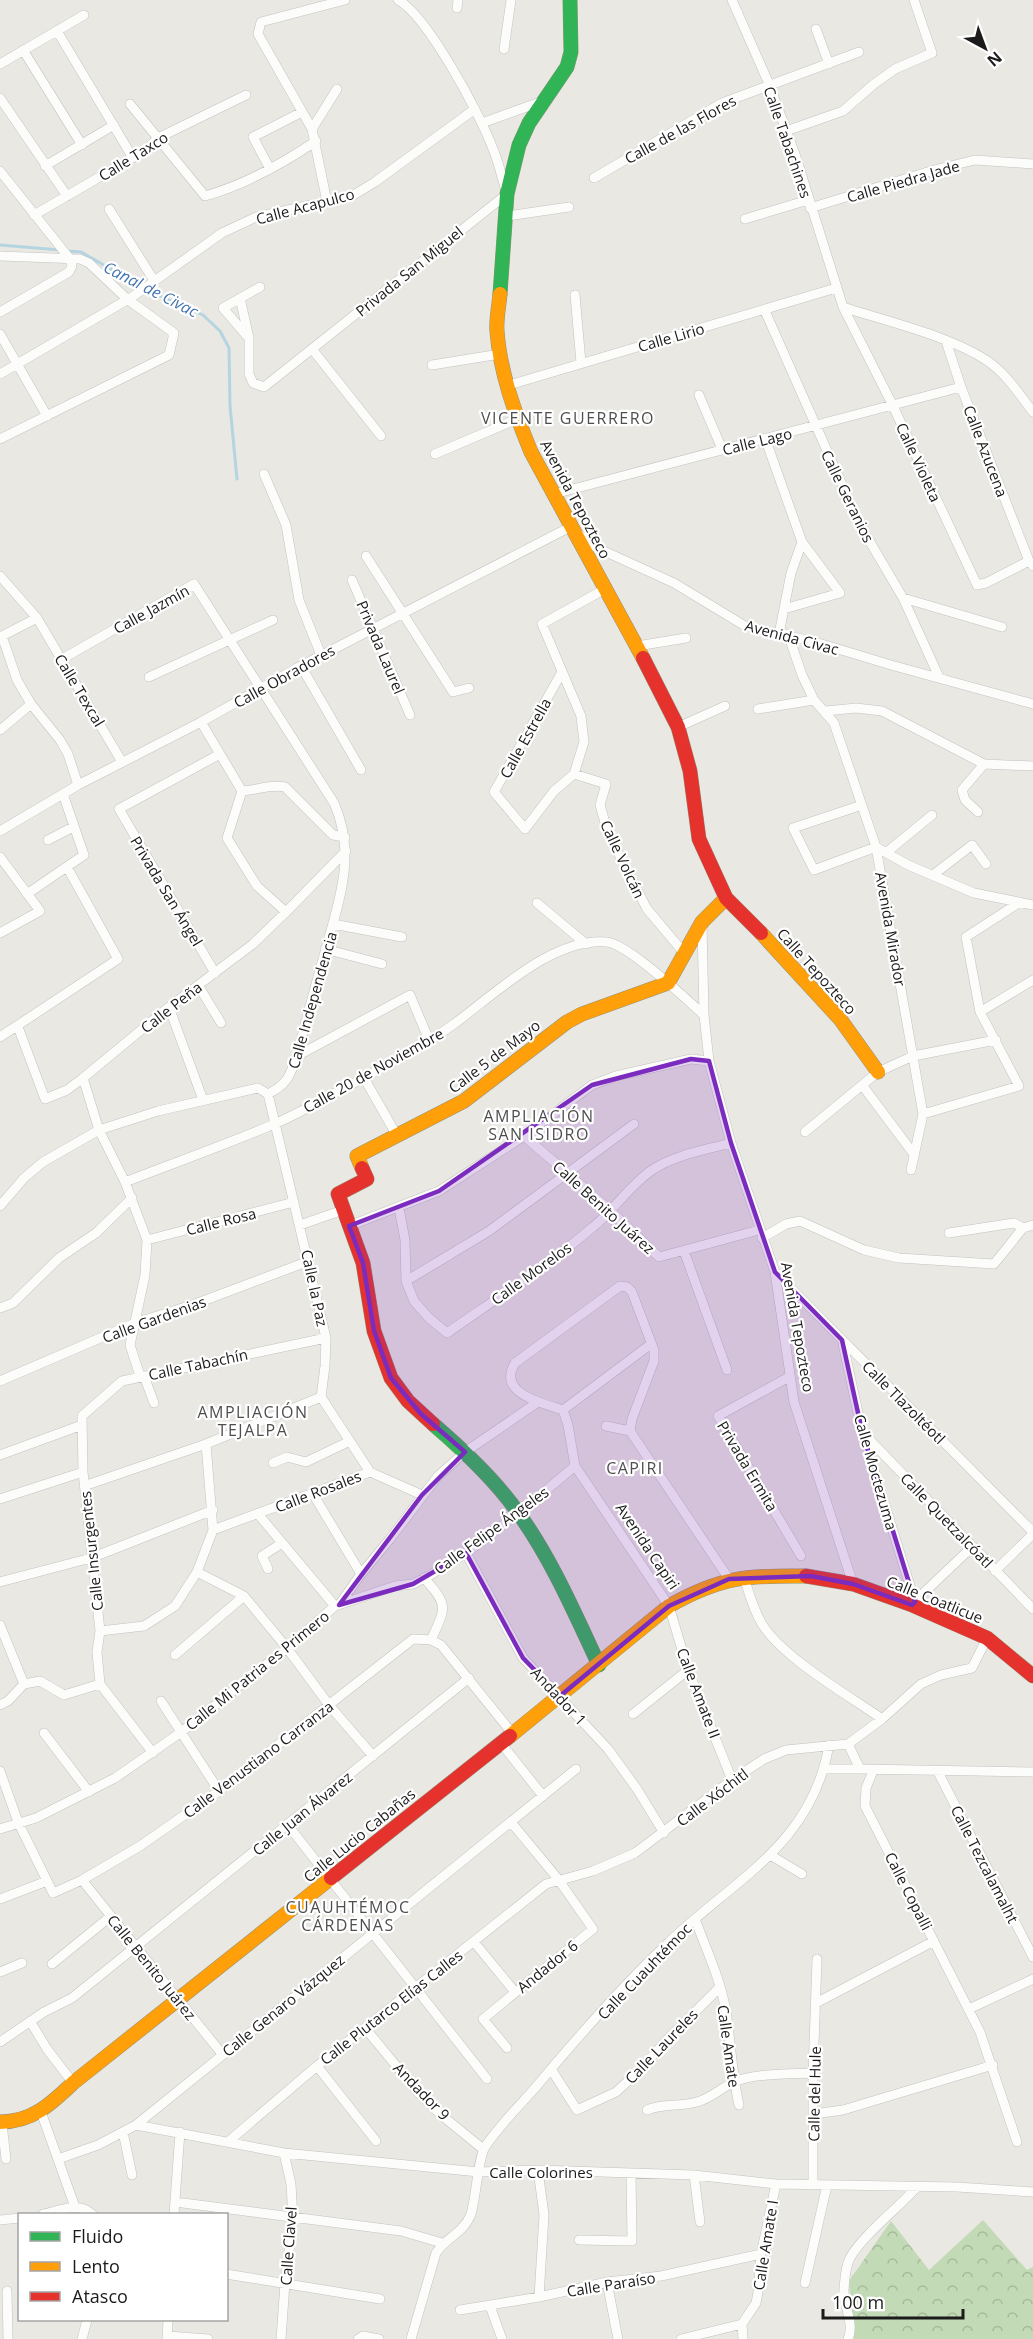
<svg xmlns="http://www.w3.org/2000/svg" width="1033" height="2339" font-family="'Open Sans',sans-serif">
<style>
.forest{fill:url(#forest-crowns)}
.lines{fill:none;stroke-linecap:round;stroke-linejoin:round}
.stream{stroke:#b4d5e0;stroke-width:3}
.street-casing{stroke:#c2c2bf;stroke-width:10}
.fast-casing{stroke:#91937b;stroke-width:15}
.slow-casing{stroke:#91937b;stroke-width:15}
.jam-casing{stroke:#91937b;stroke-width:15}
.street{stroke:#fcfcfb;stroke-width:9}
.fast{stroke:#30b455;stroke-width:14}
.slow{stroke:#ff9f0a;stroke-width:14}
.jam{stroke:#e5322d;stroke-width:14}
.marked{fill:#7b2cbf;fill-opacity:0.2;stroke:#7b2cbf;stroke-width:4.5;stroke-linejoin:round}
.labels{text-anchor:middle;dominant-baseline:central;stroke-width:4.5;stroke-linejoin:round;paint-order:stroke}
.street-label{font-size:15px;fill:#1b1b1b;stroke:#fff}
.water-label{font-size:16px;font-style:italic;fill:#4474ae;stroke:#fff}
.neighbourhood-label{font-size:16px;letter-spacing:1.5px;fill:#4e4e4e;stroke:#fff}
</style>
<defs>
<pattern id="forest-crowns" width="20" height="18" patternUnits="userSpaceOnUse" patternTransform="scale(1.5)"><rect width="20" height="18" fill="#c2dab6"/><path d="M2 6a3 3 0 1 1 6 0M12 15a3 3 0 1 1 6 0" fill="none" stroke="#a6ba9c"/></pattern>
</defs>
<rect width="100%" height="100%" fill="#eae8e3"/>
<!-- forest -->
<path class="forest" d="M983,2220L1027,2270L1033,2267V2339H854L849,2281L891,2221L929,2270Z"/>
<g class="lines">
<!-- stream -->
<path class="stream" d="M0,245L60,250
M67,251L81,252L151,292L203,315L220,331L229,348L230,406L237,479"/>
<!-- street casing -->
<g class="street-casing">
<path id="street" d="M732,0L769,84L796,157L843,307L892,404L977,585L986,583L1029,561
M457,8L458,0
M816,29L829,64
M57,31L133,158
M504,49L511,0
M23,50L82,145
M0,64L84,15
M0,98L67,196
M130,104L205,196C244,185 282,164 316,141
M482,123L543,101
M312,129L337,89
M786,131L843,111L874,84L895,69L932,53L914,0
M45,166L114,125
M270,169L253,137L302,112
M0,171L70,259
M594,178L722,103L859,52
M327,202L312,129L258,34L261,22L345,0
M810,208L934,170L975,160L1033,164
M109,209L153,279
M34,215L146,150L158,138L246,95
M507,216L569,207
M745,219L808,200
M0,256L80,259L89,263L127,299L174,333L169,355L0,439
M575,295L581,363
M240,298L249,338V374L253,383L264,387L507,194C502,179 499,163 493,149C481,116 427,15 398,0
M843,307C885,321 950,336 986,360C1006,373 1019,394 1033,412
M765,311L860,525L903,598L939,677
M0,312L69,272L72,266L70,259
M0,334L47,416
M247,336L223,308L260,287
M946,341L961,387L1029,561L1033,566
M312,349L381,436
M432,365L500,354
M0,374L132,297L222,233L256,217L352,196L375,182L475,109
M506,386L836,288
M699,395L722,449
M765,438L802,542L840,593L784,609
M435,454L517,419
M264,474L286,525L299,600L321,655
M554,494L961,387
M366,556L453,692L469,688
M0,576L37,618L122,762
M352,580L410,715
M903,598L1002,627
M779,634L791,573L802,542
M788,634L802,675L814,700L834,723L876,847L923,1114L911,1170
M2,636L17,680L31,704L60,740L68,754L78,785
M0,637L37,618
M637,646L686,638
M301,666L361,770
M562,672L494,792L525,829L554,791L574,774
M149,677L273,620
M758,709L814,700
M826,711L856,708L882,711L984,764L1033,766
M201,722L242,791
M678,727L725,706
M0,730L31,704
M574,774L584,742L581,716L542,624L605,589
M574,774L606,784L600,805L608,833L647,909L685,954
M242,791L227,838L257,886L286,912
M242,791C257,790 271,784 285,787L333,835L345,837
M862,805L793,828L814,870L876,847L908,865L974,893L1033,905
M978,812L965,800L962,790L984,764
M0,831L78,785L201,722L297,668L570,527L595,547L674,583L745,626L815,642L891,665L1033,704
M48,840L73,827
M887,852L932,815
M0,857L40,911L0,933
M933,875L972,845L986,864
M27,894L84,855L63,794
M537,903L586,944
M702,923L704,1015L709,1061L731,1143L775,1272L794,1402L853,1584
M333,924L402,937
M325,949L382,964
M215,973L119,809L220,754
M198,985L221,1023
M169,1007L203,1100
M980,1012L1033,980
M18,1027L45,1099L67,1090L83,1078L169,1007L253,944L286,912L346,851
M0,1037L118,959L67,867
M297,1056L410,995L429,1040
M83,1078L99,1130L125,1182L147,1240L145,1275L130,1345L140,1376
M364,1078L396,1134
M862,1085L913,1153
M268,1094L326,1338L325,1366L321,1397L370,1472
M923,1114L1019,1086L980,1012L966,937L1020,902
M805,1132L878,1072L913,1056L996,1040
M524,1136L611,1211L659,1257L759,1230
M125,1182C174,1163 224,1145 272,1125C296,1115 318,1102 341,1090C380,1069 419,1049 454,1024C495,994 553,937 607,942C628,944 686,999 704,1015
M0,1206L24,1178L43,1162L99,1130L158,1111L258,1088L268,1094C288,1084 290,1075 297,1056C306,1021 315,987 325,952C339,900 357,855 334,803L194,584L62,659
M399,1208L405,1240L406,1281L414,1301L429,1318L447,1333C496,1299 547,1266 593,1227C614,1210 630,1185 652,1170C674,1155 705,1150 731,1143
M300,1225L343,1210
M349,1226L439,1191L524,1136L592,1085L616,1076L691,1059L709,1061
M949,1233L1014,1223L1023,1228
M762,1238L786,1224L800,1221L864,1250L899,1258L994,1264L1023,1228L1033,1225
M147,1240L294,1202
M684,1251L727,1370
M775,1272L1033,1532
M406,1281L489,1231L634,1124
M0,1308L13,1303L59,1258L96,1233L132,1198
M843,1344L862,1431L915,1602
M144,1376L154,1403
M789,1377L718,1416L801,1556
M0,1381L135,1323L195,1304L309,1261
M563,1410L651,1344
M606,1426L630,1431
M863,1433L1033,1609
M0,1455L82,1425
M273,1463L287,1457L306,1462L350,1441
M84,1486L206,1444L321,1397
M313,1494L361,1574
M0,1499L83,1472
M258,1514L335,1606
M213,1530L370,1472L422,1495
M466,1553L523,1658L608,1749L637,1789L664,1833
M268,1569L262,1556L282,1543
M995,1571L1033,1534
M197,1572L244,1596L287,1648L329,1705L373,1756
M744,1577C749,1593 753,1609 762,1624C783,1658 848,1695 882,1719
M424,1578C449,1606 446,1607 431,1640
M729,1579L630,1431L632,1419L654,1361V1350L632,1292L627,1287L620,1286L515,1363C497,1393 541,1403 563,1410L568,1425L575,1466L669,1606L688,1670L732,1780
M0,1582L91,1558L213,1510
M913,1603L972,1547
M339,1605L361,1574L390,1539L438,1476L465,1452L538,1402
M0,1625L24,1684
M100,1631L144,1626L175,1606L197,1572L213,1530L206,1444
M175,1655L244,1596
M161,1701L219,1791
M0,1705L8,1701L24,1684L40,1681L64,1695L100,1684
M633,1714L688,1670
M44,1733L89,1792
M500,1742L543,1796
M848,1744L860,1769L1033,1772
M153,1753L100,1684L97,1652L100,1631L83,1472L82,1416L122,1381L326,1338
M825,1769H860
M0,1771L18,1822L53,1893L82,1880L140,1846L219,1791L413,1639L431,1640L441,1645L512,1733
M873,1771L866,1788L865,1806L980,2032L1017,2142
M938,1772L1033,1957
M287,1824L487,2079
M0,1829L36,1818L115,1778L180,1733L287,1648L335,1606L395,1586L413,1584L427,1577L466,1553L519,1513L575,1466
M770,1855L802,1874
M82,1880L222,2054
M0,1899L47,1881
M695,1919C706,1949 721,1980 726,2012C731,2043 732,2075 739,2105
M474,1942L515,1992
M52,1964L111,1916
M0,1972L22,1963
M816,2003L934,1941
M969,2009L1033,1979
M30,2021L47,2049L73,2083
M365,2028L417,2091L440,2114L483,2149
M0,2042L44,2012L72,1998L469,1678
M507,2048L483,2019L593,1929L558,1879L511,1822
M317,2066L376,2141
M551,2069L577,2110L616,2092L638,2072L664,2043L720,1987
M647,2110C664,2103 680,2107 697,2102C711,2098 721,2088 734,2082C755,2073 790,2074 813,2073
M41,2112L75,2207
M814,2114L843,2110L993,2065
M2,2123L6,2159
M136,2125L284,2153L479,2172L538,2170L694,2175L776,2184L957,2187L1033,2192
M123,2132L132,2175
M229,2141L317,2066L546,1884L593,1871L635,1853L732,1780L764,1759L786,1750L848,1744L882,1719L921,1684L941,1675L972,1668L987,1638
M58,2159L98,2145L136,2125L576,1769
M538,2170L544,2215L539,2297
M694,2175L700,2222
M813,2185V2073L817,1959
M175,2202L401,2231L442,2243
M43,2214C59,2211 79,2201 92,2214
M174,2214L180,2132
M0,2220L20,2218
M579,2240L632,2241L631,2173
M226,2274L380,2299
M607,2282L618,2339
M805,2283L827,2185
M7,2291L8,2339
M490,2306L502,2339
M460,2310L539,2297L607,2282L661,2276L761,2254
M168,2336L208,2339
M82,2339L87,2320
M167,2339L168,2320
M281,2339L285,2283L293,2219L291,2184L284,2153
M358,2339L363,2336L379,2339
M411,2339L436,2253C445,2238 464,2233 471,2214C476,2198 478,2158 485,2147C499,2126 518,2107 535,2088C576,2039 620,1988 667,1944C733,1880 812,1845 829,1745
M681,2339L742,2324
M743,2339L742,2324L756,2303L758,2292L761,2254L776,2184
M848,2339C855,2323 843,2306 844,2289C845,2279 845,2267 850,2258C861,2237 899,2207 917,2187"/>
</g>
<!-- fast casing -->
<g class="fast-casing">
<path id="fast" d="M500,294L507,194L519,145L529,123L567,67L571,52L570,0
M433,1424C462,1449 498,1483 519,1514C552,1560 575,1614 599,1665"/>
</g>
<!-- slow casing -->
<g class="slow-casing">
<path id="slow" d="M500,294C499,306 496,319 497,331C500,373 515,413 531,452L643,658
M761,933L840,1019L878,1072
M362,1168L357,1156L464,1101L567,1022L582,1014L668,983L702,922L726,898
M510,1736L669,1606C720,1577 747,1575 806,1576
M0,2122C32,2122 51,2104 73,2083L331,1878"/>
</g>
<!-- jam casing -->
<g class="jam-casing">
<path id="jam" d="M643,658L678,727L690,771L699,839L726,898L761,933
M362,1168L367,1179L338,1194L363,1263L374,1331L391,1378L408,1401L433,1424
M806,1576L853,1584L912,1605L987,1638L1033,1676
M331,1878L510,1736"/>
</g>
<!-- street -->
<use href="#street" class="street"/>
<!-- fast -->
<use href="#fast" class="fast"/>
<!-- slow -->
<use href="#slow" class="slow"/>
<!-- jam -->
<use href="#jam" class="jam"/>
</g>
<!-- marked area -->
<path class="marked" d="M691,1059L709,1061L731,1143L775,1272L842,1340L862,1431L915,1602L912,1605L853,1584L811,1576L729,1579L669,1606L560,1696L523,1658L466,1553L413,1584L339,1605L422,1495L465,1452L421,1414L391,1378L374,1331L363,1263L349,1226L439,1191L592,1085Z"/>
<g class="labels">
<!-- street labels -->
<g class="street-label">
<text transform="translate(680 129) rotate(-29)">Calle de las Flores</text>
<text transform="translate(788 142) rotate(71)">Calle Tabachines</text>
<text transform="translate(133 156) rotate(-32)">Calle Taxco</text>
<text transform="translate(903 181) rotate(-16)">Calle Piedra Jade</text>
<text transform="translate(305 206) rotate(-15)">Calle Acapulco</text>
<text transform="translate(409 271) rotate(-39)">Privada San Miguel</text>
<text transform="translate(671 337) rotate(-16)">Calle Lirio</text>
<text transform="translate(757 441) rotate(-14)">Calle Lago</text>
<text transform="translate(986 451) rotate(69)">Calle Azucena</text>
<text transform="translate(919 462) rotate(65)">Calle Violeta</text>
<text transform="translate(848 496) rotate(64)">Calle Geranios</text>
<text transform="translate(576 499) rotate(62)">Avenida Tepozteco</text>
<text transform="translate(151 609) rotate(-29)">Calle Jazmín</text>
<text transform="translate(792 637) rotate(15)">Avenida Civac</text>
<text transform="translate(381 647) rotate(67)">Privada Laurel</text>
<text transform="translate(284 676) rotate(-29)">Calle Obradores</text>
<text transform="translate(80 690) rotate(59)">Calle Texcal</text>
<text transform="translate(525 738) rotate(-61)">Calle Estrella</text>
<text transform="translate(623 859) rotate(65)">Calle Volcán</text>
<text transform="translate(167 891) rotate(59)">Privada San Ángel</text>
<text transform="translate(891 929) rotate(80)">Avenida Mirador</text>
<text transform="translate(817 971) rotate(48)">Calle Tepozteco</text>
<text transform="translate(312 1000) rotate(-74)">Calle Independencia</text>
<text transform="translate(171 1007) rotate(-38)">Calle Peña</text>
<text transform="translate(494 1056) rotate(-37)">Calle 5 de Mayo</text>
<text transform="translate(373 1070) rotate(-29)">Calle 20 de Noviembre</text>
<text transform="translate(604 1207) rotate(42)">Calle Benito Juárez</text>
<text transform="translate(221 1221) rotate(-14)">Calle Rosa</text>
<text transform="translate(531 1273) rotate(-36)">Calle Morelos</text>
<text transform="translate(315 1288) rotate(78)">Calle la Paz</text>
<text transform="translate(154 1319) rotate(-20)">Calle Gardenias</text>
<text transform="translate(798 1327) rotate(80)">Avenida Tepozteco</text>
<text transform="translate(198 1364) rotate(-12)">Calle Tabachín</text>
<text transform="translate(904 1402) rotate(45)">Calle Tlazoltéotl</text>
<text transform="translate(748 1466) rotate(59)">Privada Ermita</text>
<text transform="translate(876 1472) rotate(74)">Calle Moctezuma</text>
<text transform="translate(318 1491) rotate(-21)">Calle Rosales</text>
<text transform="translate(947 1520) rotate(46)">Calle Quetzalcóatl</text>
<text transform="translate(491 1530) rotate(-36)">Calle Felipe Ángeles</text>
<text transform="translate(648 1546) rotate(56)">Avenida Capiri</text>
<text transform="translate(91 1551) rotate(-96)">Calle Insurgentes</text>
<text transform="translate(935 1599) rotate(22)">Calle Coatlicue</text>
<text transform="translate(257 1670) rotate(-39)">Calle Mi Patria es Primero</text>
<text transform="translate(699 1693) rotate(69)">Calle Amate II</text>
<text transform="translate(559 1696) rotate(47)">Andador 1</text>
<text transform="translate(258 1759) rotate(-37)">Calle Venustiano Carranza</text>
<text transform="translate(712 1797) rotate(-37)">Calle Xóchitl</text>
<text transform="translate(302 1813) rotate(-39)">Calle Juan Álvarez</text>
<text transform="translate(359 1835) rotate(-39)">Calle Lucio Cabañas</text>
<text transform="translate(985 1864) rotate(63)">Calle Tezcalamalht</text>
<text transform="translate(909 1891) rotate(63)">Calle Copalli</text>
<text transform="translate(547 1966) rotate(-39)">Andador 6</text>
<text transform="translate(152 1967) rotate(51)">Calle Benito Juárez</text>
<text transform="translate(644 1971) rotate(-46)">Calle Cuauhtémoc</text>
<text transform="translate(283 2005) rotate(-39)">Calle Genaro Vázquez</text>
<text transform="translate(391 2007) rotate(-38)">Calle Plutarco Elías Calles</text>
<text transform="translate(661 2046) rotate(-46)">Calle Laureles</text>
<text transform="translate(729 2046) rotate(82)">Calle Amate</text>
<text transform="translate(422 2091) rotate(46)">Andador 9</text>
<text transform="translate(814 2094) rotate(-89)">Calle del Hule</text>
<text x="541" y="2172">Calle Colorines</text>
<text transform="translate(765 2245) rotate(-81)">Calle Amate I</text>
<text transform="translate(288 2246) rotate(-86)">Calle Clavel</text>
<text transform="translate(611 2284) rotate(-9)">Calle Paraíso</text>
</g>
<!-- water labels -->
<g class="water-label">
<text transform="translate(151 289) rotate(27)">Canal de Civac</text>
</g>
<!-- neighbourhood labels -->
<g class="neighbourhood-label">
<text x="568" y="418">VICENTE GUERRERO</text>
<text x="539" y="1116">AMPLIACIÓN<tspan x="539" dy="18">SAN ISIDRO</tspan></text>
<text x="253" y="1412">AMPLIACIÓN<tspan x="253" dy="18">TEJALPA</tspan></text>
<text x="635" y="1468">CAPIRI</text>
<text x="348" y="1907">CUAUHTÉMOC<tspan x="348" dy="18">CÁRDENAS</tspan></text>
</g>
</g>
<!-- legend -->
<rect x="18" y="2213" width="210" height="108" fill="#ffffff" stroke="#a4a4a4" stroke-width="1.5"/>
<rect x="30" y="2232" width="30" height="9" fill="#30b455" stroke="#a4a4a4" stroke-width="1.5"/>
<text x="72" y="2243" font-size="18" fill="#1b1b1b">Fluido</text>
<rect x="30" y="2262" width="30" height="9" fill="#ff9f0a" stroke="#a4a4a4" stroke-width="1.5"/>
<text x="72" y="2273" font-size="18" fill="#1b1b1b">Lento</text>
<rect x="30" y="2292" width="30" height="9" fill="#e5322d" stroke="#a4a4a4" stroke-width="1.5"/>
<text x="72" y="2303" font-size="18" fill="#1b1b1b">Atasco</text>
<!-- north arrow -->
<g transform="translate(985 48) rotate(139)" stroke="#ffffff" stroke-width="4.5" paint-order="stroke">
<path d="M0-4.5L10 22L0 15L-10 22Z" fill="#1b1b1b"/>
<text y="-9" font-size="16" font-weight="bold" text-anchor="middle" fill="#1b1b1b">N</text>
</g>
<!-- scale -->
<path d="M823 2309v9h140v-9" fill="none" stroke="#1b1b1b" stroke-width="3"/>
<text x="832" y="2309" font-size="18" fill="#1b1b1b" stroke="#ffffff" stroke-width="4.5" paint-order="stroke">100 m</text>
</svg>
